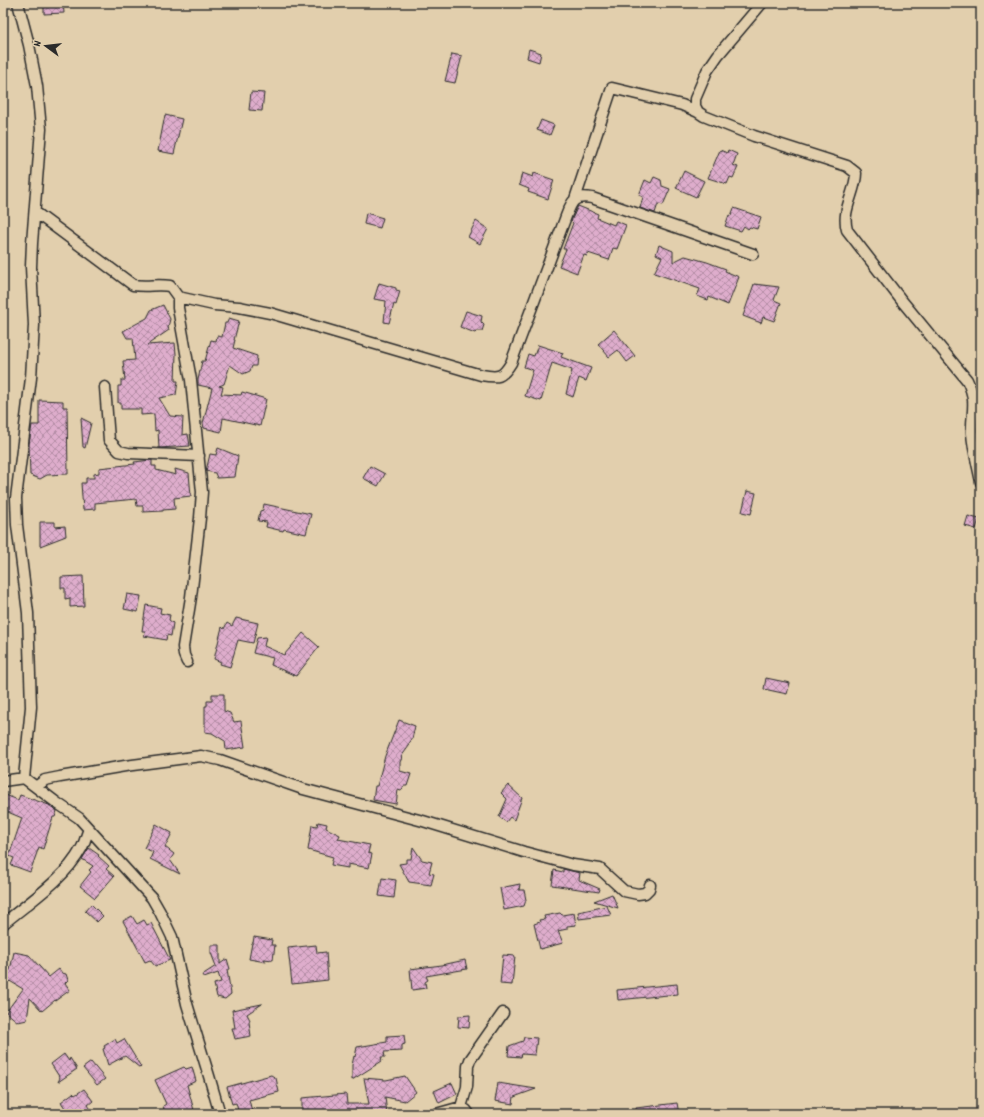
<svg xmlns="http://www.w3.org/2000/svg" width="984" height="1117" font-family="Dekko,sans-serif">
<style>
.building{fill:url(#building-cross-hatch);stroke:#2b2b2b}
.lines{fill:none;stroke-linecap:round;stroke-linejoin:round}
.minor-casing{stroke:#2b2b2b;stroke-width:13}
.minor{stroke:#e2cfad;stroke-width:10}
</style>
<defs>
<pattern id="building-cross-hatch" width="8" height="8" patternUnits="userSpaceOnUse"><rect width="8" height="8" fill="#deadcc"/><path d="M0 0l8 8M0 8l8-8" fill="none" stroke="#b48da6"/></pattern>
</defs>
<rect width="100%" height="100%" fill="#e2cfad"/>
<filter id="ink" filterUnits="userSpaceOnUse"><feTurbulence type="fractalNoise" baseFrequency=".025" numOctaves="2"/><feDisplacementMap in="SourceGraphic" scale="8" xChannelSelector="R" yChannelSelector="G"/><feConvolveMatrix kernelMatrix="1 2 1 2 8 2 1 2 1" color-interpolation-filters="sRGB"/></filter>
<g filter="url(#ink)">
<!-- building -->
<path class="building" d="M44,3H63L64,13L44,14Z
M529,49L541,53L539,62L527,58Z
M452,54L462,56L455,83L445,81Z
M251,92L264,93L262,111L249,110Z
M165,115L182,119L174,154L158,151Z
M541,120L554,125L550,135L537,130Z
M720,150L727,153L728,150L737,154L733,165L738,167L733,178L730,177L727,184L708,178Z
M684,171L704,181L696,197L676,188Z
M522,173L533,177L534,173L554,180L548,199L528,192L529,189L519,185Z
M654,177L661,180L662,186L670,189L663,205L658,204L655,213L640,208L643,197L639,195L645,180L651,183Z
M578,206L598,214L597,218L614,225L616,221L626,225L617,249L613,248L609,260L588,253L587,256L584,255L577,273L559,266L566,249H563L573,223L571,221Z
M734,208L761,217L757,229L750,227L748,229L744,226L741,231L725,226L729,215L731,216Z
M366,213L383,218L380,228L364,224Z
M476,221L488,229L480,244L468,237Z
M659,245L673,251V262L685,256L707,262L726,269L725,271L739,277L728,305L709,297L708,300L697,296L700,289L654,273L662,257L656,254Z
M379,283L396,288V290L400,291L396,305L394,304L389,323L384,322L386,301L374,299Z
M754,284L779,287L774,300L781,303L774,321L763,317L761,323L743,316Z
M163,305L170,319L168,327L169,330L147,345L175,343L176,354L175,381H178L176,395L159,398L170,416L183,417L182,435L188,434L190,446L159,448L158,430L155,431L154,414L141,415V409H121V403H118V386H121V380H125L123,361L135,360L133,338H127L123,331L147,318L151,310Z
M466,311L482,316L481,322L484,325L482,331H477L475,333L460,327Z
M229,318L239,321L234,340H235L233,348L257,356L256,366H252L250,371L243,374L230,365L224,384L219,386L223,387L221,394L241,395L242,392L266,399L260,426L223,418L221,432L204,428L203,423L212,388L198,385V380L202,361H205L211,340L216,341L217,336L222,337L225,323H227Z
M614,330L635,356L627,362L618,350L609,357L598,344Z
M538,345L563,353L561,357L591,368L586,381L579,378L573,397L566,394L572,370L552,363L541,401L525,396L533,370L524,367L528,354L534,356Z
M39,400L63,401V407H67L68,474L47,475L40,479L30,475L29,444L32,425H39Z
M81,418L91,423L85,448L83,447Z
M218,448L238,456L235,477L217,478L215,473L206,471L210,454L216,455Z
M152,460V466H156V470L176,475L175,469L189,473L191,496L174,498L175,509L163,510V511L143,512V506H137L136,499L95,503V509L83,510L81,483H86V478H94V474L99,473V468L135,464L134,462Z
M370,466L385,474L378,486L363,478Z
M747,491L756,493L751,514L742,512Z
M264,504L311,514L306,534L284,529L283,531L266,527L267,522L258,521L260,511L263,510Z
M968,516L979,519L976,529L965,526Z
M40,522H55V527L65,526L66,536L40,546Z
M83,576L84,606L70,607V598L65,599V588H61V577Z
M127,594L141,596L138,612L124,609Z
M146,605L161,608L160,613L170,615L169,620L173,623L171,636L167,635L166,640L144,636L145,631H142Z
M236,618L258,623L253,643L238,640L230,667L220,664L221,662L214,659L222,627L224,629L227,623L232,626Z
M303,633L319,647L296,676L271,665L273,658L253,653L257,638L266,637L264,646L284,655Z
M766,678L790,683L787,694L764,689Z
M212,694H224V711L230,713L234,722L241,721L245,747L226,750L225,741L212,733L205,732V706H207V701H212Z
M399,720L415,726L412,739L408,745L409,746L401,757L402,758L400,762V771L411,774L407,786H404L401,791L398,790L396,804L373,800L375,786H377L385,756Z
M508,785L522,798L514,820L510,817L506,822L499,817L507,799L501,793Z
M3,794L18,800L20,795L49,805L57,811L55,817H53L43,849L39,847L30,872L11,865L14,858L9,856L22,818L3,810Z
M318,822L327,824L326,828L340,835L338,839L370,845L368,853L372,854L369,868L348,864V868L331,865L333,857L308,850L312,825L317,826Z
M156,824L172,833L165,847L174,854L170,860L180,874L150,859L153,852L144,848Z
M413,847L422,860L432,862L429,873L434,874L431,885L409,882L399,864L406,863V859H411Z
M89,848L99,855L98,856L109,866L106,869L114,876L95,898L80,886L91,872L89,870L93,866L82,859Z
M563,869L580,873L579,880L600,889L599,892L552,885L554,870L563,872Z
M382,878L396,880L394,898L379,896Z
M520,884L519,890H524L526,900L524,906L504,910L500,888Z
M612,894L618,908L594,901Z
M91,904L103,916L97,922L85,911Z
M607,906L611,915L579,919L578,912Z
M560,913L562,915L574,913L576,925L567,926V929L558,931L563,943L540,949L534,924L540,922L539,920L545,919L544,916Z
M132,916L137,924L144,920L147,925L151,923L170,960L155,966L150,960L145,962L123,921Z
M254,937L272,940L271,945H275L273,960L264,959L266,962L249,959L252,943H253Z
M211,945H220V964L227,959L230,969L227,970L231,994L225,999L217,997L214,984L221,982L218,973L204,978L202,975L216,966L211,953Z
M316,945L317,953L326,952L328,980L292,984L288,948Z
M14,952L29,955L49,977L59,969L62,973L66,974L68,980L65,983L70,990L55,1001V1000L42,1011L30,998L27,1020L18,1022L6,1012L23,989L3,977V966L10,970Z
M503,955L515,956L512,985L500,984Z
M465,960L467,969L426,976L428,980L425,982L426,988L412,990L410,969L442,965Z
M677,984L678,994L618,1000L617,990Z
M262,1004L247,1014L250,1020L249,1022L251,1036L235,1039L232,1028H235L232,1010Z
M470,1015L469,1028L458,1027L459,1016Z
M404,1035L405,1044L402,1045V1051L384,1052L385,1057H381L382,1061L352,1080V1065L354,1056L355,1057L357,1047L387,1042V1036Z
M524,1037L537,1038L535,1055L522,1054L521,1057L508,1056L509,1046L523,1041Z
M115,1039L117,1043L124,1039L141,1067L140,1068L125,1056L108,1065L103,1049L105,1048L104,1046Z
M64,1054L69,1061L70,1058L77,1069L58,1082L60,1078L51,1064Z
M91,1062L105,1079L97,1085L83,1068Z
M184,1067L186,1069L192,1067L196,1081L187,1085L195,1114H165L163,1106L166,1104L155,1080Z
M271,1075L276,1078L279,1092L249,1100L252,1111L239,1114L236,1103L232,1104L227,1087Z
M405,1076L416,1092L405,1101L385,1097L387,1114H309V1110H302V1098L346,1094L347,1104H369L364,1078L386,1080Z
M452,1083L457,1094L439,1103L434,1091Z
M498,1083L536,1089L514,1097L513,1104L495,1101Z
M84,1089L93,1101L88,1105L94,1114H57L65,1108L61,1102L73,1093L75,1095Z
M677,1103L679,1114H637L636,1108Z"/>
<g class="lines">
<!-- minor casing -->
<g class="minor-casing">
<path id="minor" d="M18,3L29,45L37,86L41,129L32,243L31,267L34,325L31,378L16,498L17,525L28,613L31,707L24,778
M762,3L718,55L707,71L695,99V106L698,112L704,116L754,136L847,166L856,173C856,192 841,210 847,230L902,301L967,380C978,403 971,411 972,433C973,449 978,466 981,482
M575,199L612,88L682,105L698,112
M35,212L133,285C147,287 157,284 170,286L178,297V308L191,380L202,492L200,518L191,597L183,647L184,655L187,662
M178,297L214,305L239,307L270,313L481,375C498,378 502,378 511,363L565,219C571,204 572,194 592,198L753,254
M105,387L109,440L119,451L128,453L199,456
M3,781L24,778L57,803L79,818L152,898L160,912L172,937L187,1004L209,1076L220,1114
M36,787L45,780L60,777L125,766L201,756L220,760L303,789L423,821L524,852L573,865L600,869L624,891L638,894L645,893L649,889L650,885
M3,924C29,902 65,879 81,849C85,843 86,835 89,829
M461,1107L467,1087L468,1066L470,1060L503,1013
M436,1114L461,1107L466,1110L469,1114"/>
</g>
<!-- minor -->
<use href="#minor" class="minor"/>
</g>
</g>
<!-- margin -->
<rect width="984" height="1117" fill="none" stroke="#e2cfad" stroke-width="16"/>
<rect x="8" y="8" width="968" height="1101" fill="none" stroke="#2b2b2b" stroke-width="1.5" filter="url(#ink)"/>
<!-- north arrow -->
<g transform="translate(46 46) rotate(285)" stroke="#e2cfad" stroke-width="3" paint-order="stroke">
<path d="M0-3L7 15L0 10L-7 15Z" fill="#2b2b2b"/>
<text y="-6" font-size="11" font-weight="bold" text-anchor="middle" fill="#2b2b2b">N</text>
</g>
</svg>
